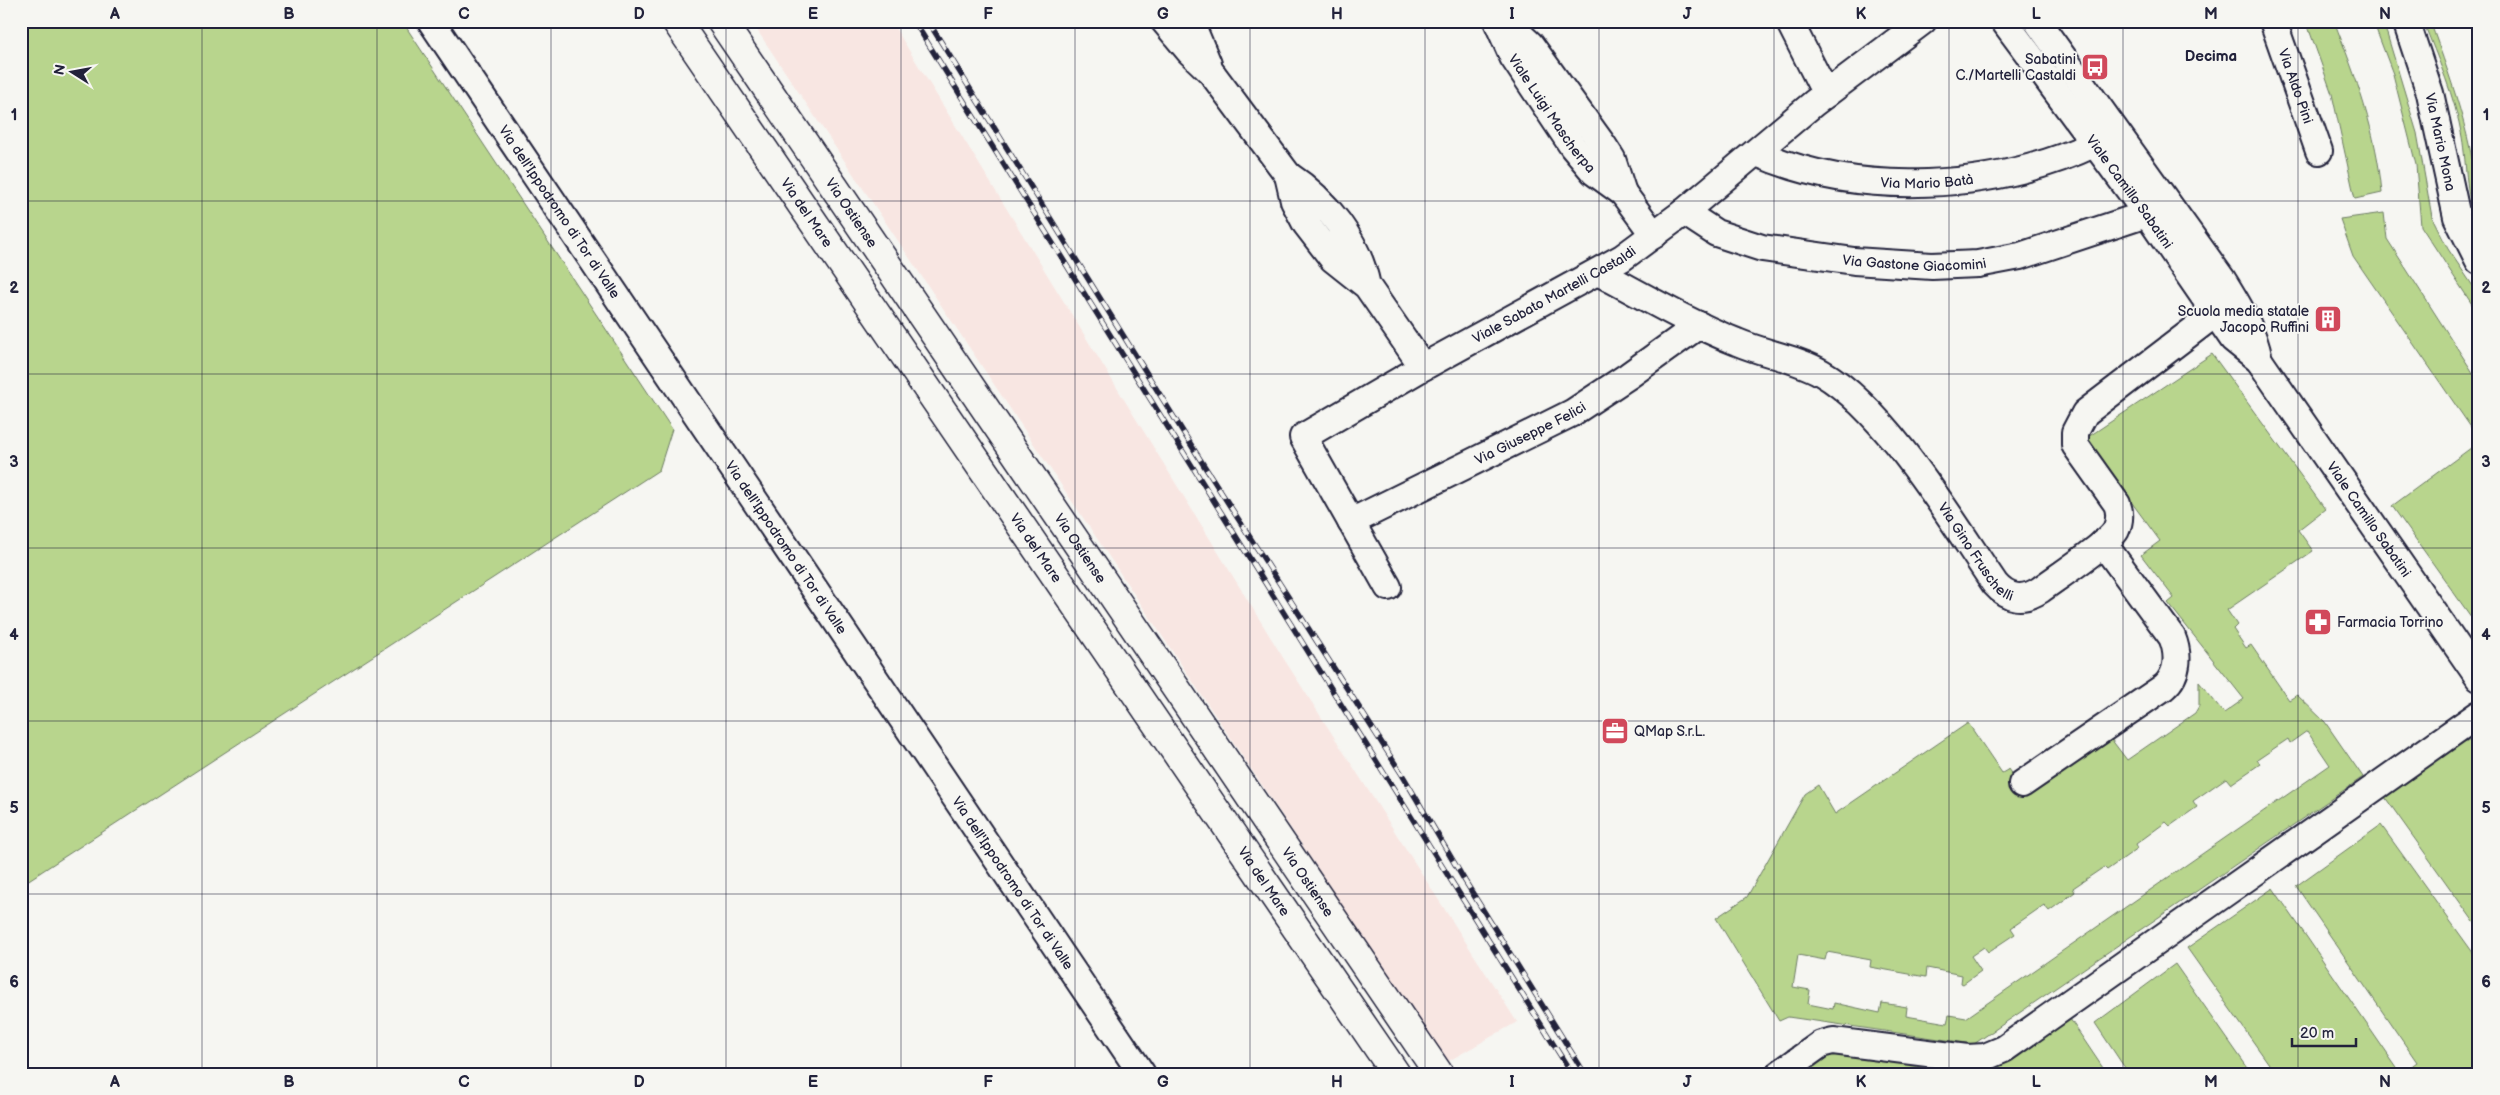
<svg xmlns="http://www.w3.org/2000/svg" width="2500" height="1095" font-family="'Balsamiq Sans',sans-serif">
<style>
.built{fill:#f8e6e2}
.green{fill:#b8d58d;stroke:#6d7c64;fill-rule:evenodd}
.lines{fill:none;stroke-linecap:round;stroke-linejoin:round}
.minor-casing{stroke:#22223b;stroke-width:30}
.major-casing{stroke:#22223b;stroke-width:31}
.minor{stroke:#f6f6f2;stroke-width:26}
.major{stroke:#f6f6f2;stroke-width:28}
.rail-casing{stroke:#22223b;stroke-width:5.5}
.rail{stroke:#f6f6f2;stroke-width:4;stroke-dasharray:11;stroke-linecap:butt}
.grid{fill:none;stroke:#22223b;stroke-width:1;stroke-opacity:0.55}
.labels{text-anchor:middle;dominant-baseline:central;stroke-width:4;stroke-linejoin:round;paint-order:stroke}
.poi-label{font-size:14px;fill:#22223b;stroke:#f6f6f2;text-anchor:end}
.street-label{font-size:14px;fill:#22223b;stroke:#f6f6f2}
.neighbourhood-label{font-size:15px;font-weight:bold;fill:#22223b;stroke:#f6f6f2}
.neatline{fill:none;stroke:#22223b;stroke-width:2}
.grid-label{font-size:16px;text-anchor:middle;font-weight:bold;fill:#22223b}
</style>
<rect width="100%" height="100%" fill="#f6f6f2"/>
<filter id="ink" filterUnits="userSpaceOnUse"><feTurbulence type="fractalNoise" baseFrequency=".02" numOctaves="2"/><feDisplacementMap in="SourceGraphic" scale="10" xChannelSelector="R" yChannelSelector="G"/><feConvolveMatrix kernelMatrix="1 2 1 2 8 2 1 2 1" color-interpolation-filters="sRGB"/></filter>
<g filter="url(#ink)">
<!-- built -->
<path class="built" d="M751,21H891L1282,656L1517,1022L1447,1062Z"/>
<!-- green -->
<path class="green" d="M21,21H402L672,429L659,470L21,885Z
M2306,21H2334C2356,77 2377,134 2382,193L2355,199L2332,94Z
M2373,21H2381L2387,34L2417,133L2432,217L2448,249L2479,295V315L2421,226L2416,165L2393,74Z
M2423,21H2430C2454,88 2479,155 2479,227C2465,201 2467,165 2462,137C2455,97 2438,59 2423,21Z
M2384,213L2387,239L2479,382V439L2353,256L2340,219Z
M2212,354L2325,509L2298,530L2313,551L2227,610L2237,625L2233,629L2246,648L2251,645L2289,700L2297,695L2325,722L2363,777L1974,1044L1788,1017L1779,1021L1716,918L1747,897L1805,794L1818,785L1835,814L1968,723L2002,773L2009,769L2028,796L2111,739L2127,760L2195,713L2199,706V682L2224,713L2244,699L2168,603L2174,598L2141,555L2160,541L2085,439ZM2307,731L2330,765L1966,1018L1949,1015L1947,1023L1906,1016L1907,1007L1882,1003L1880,1013L1834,1003L1833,1009L1808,1004L1810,990L1793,987L1798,955L1825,960L1827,952L1871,960L1870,967L1926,977L1927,968L1962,975L1961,983L1963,984L1981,971L1971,956L1984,947L1988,952L2015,934L2011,928L2044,905L2049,911L2075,892L2073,888L2104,867L2107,870L2138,848L2136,844L2166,822L2170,826L2197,807L2193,801L2226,778L2231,784L2260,764L2257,760L2288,739L2290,743Z
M2479,442V628L2392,506Z
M2463,741H2479V929L2382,793Z
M2381,825L2479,961V1074H2276L2187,948L2273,888L2401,1074L2417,1062L2296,886Z
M2175,964L2252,1074H2129L2095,1023Z
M2068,1016L2107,1074H1998L1995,1063Z
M1823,1052L1929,1064L1947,1074H1812L1807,1065Z"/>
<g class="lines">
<!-- minor casing -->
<g class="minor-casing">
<g id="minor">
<path id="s1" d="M431,21L1142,1074"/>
<path d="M1164,21L1189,51L1211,72L1288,175"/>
<path d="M1190,21L1208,64"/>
<path id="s2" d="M1497,21L1513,57L1573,147L1594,172L1623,193L1654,235"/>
<path d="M1505,21L1530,44L1603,145L1612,159L1623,193"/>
<path d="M1789,21L1826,94"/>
<path id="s3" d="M2004,21L2147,214L2233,339L2259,360L2479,678"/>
<path d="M2037,21L2222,279C2239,306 2253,329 2259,360"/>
<path id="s4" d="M2273,21L2319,151"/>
<path id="s5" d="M2406,21L2430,93L2457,217L2479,261"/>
<path id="s6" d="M1757,153C1860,198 1995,191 2096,143"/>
<path id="s7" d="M1684,212L1716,233L1762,248L1854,261L1932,266L1978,264L2020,256L2147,214"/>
<path id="s8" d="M1598,272C1643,296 1689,323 1737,342C1765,354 1796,358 1822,373C1887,411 1952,521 1995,584C2008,599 2023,601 2040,590C2056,578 2108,544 2116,530C2120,521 2120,512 2117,504L2075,445V432L2085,413L2216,313"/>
<path d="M1367,286C1358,241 1326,200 1288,175L1294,201L1306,224L1333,259L1367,286L1423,367"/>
<path id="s9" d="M1351,522L1572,413L1628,376L1699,325"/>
<path id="s10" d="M1388,587L1303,437L1423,367L1622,258L1684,212L1814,103L1923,21"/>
<path d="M2022,784L2164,687C2179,674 2179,654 2172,637L2103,543"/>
<path d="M1779,1074L1821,1044L1833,1041L1967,1058L1985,1057L2004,1049L2479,714"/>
</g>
</g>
<!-- major casing -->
<g class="major-casing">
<g id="major">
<path id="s11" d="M676,21L1396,1074"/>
<path id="s12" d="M721,21L1439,1074"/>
</g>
</g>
<!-- minor -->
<use href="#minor" class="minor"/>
<!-- major -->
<use href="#major" class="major"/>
<!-- rail casing -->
<g class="rail-casing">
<path id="rail" d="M914,21L1572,1074
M928,21L1203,464L1403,776L1465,881L1585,1074"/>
</g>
<!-- rail -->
<use href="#rail" class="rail"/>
</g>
</g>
<!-- grid -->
<path class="grid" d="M202,21V1074M377,21V1074M551,21V1074M726,21V1074M901,21V1074M1075,21V1074M1250,21V1074M1425,21V1074M1599,21V1074M1774,21V1074M1949,21V1074M2123,21V1074M2298,21V1074M21,201H2479M21,374H2479M21,548H2479M21,721H2479M21,894H2479"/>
<!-- icons -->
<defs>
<g id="bus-square" transform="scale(1.4375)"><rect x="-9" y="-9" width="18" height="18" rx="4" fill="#d1495b" stroke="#f6f6f2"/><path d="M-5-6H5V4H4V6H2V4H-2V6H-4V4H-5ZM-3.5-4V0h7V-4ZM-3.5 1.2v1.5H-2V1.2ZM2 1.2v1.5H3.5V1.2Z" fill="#fff"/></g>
<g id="building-square" transform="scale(1.4375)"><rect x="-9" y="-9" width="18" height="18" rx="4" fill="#d1495b" stroke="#f6f6f2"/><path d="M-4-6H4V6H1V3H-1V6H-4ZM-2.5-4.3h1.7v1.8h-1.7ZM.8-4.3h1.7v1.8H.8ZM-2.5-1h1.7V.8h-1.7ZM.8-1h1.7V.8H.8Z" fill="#fff"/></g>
<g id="pharmacy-square" transform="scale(1.4375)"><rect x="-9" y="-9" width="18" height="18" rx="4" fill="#d1495b" stroke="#f6f6f2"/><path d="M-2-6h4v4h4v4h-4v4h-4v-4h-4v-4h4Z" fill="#fff"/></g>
<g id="office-square" transform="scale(1.4375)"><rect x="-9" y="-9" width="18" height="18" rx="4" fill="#d1495b" stroke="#f6f6f2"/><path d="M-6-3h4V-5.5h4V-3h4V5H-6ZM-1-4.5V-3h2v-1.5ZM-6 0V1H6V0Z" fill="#fff"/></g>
</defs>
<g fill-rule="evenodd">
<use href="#bus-square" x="2095" y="67"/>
<use href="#building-square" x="2328" y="319"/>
<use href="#pharmacy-square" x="2318" y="622"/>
<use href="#office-square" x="1615" y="731"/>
</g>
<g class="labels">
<!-- poi labels -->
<g class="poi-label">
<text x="2076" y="59">Sabatini<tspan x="2076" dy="16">C./Martelli Castaldi</tspan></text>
<text x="2309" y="311">Scuola media statale<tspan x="2309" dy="16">Jacopo Ruffini</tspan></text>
<text x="2337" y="622" text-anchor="start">Farmacia Torrino</text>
<text x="1634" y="731" text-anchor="start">QMap S.r.L.</text>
</g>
<!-- street labels -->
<g class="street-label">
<text stroke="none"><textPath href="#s4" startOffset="69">Via Aldo Pini</textPath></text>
<text stroke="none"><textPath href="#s2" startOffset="108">Viale Luigi Mascherpa</textPath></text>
<text stroke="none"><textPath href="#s5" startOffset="126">Via Mario Mona</textPath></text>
<text stroke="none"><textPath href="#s6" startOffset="174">Via Mario Batà</textPath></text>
<text stroke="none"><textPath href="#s3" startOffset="212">Viale Camillo Sabatini</textPath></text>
<text stroke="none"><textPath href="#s1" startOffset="230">Via dell'Ippodromo di Tor di Valle</textPath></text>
<text stroke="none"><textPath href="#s11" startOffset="232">Via del Mare</textPath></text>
<text stroke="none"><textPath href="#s12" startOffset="232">Via Ostiense</textPath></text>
<text stroke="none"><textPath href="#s7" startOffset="240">Via Gastone Giacomini</textPath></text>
<text stroke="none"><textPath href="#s10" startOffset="461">Viale Sabato Martelli Castaldi</textPath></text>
<text stroke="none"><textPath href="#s9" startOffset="200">Via Giuseppe Felici</textPath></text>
<text stroke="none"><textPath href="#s3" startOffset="619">Viale Camillo Sabatini</textPath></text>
<text stroke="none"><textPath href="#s1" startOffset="635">Via dell'Ippodromo di Tor di Valle</textPath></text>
<text stroke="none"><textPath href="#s12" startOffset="638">Via Ostiense</textPath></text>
<text stroke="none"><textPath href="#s11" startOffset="638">Via del Mare</textPath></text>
<text stroke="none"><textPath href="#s8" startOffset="484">Via Gino Fruschelli</textPath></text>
<text stroke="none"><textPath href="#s12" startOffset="1042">Via Ostiense</textPath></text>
<text stroke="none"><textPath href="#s11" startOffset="1042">Via del Mare</textPath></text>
<text stroke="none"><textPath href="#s1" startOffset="1040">Via dell'Ippodromo di Tor di Valle</textPath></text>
</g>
<!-- neighbourhood labels -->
<g class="neighbourhood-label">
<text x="2211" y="56">Decima</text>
</g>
</g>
<!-- margin -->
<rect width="2500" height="1095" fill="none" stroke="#f6f6f2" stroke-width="55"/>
<!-- north arrow -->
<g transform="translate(72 72) rotate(281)" stroke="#f6f6f2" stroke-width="4" paint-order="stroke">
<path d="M0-4L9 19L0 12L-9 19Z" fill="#22223b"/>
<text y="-8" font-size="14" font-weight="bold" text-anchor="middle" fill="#22223b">N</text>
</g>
<!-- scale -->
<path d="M2292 1038v8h64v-8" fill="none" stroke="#22223b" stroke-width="2.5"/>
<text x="2300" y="1038" font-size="15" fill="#22223b" stroke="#f6f6f2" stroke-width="4" paint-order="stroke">20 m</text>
<rect x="28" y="28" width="2444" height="1040" class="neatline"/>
<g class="grid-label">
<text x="115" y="19">A</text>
<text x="289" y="19">B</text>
<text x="464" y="19">C</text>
<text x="639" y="19">D</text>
<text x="813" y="19">E</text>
<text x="988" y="19">F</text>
<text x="1163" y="19">G</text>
<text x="1337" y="19">H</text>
<text x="1512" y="19">I</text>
<text x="1687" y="19">J</text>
<text x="1861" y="19">K</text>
<text x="2036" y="19">L</text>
<text x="2211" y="19">M</text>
<text x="2385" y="19">N</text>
<text x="14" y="120">1</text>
<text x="2486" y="120">1</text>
<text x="14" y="293">2</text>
<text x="2486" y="293">2</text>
<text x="14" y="467">3</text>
<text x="2486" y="467">3</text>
<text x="14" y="640">4</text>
<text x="2486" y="640">4</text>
<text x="14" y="813">5</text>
<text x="2486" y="813">5</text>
<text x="14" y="987">6</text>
<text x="2486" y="987">6</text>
<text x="115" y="1087">A</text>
<text x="289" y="1087">B</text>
<text x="464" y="1087">C</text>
<text x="639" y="1087">D</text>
<text x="813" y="1087">E</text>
<text x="988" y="1087">F</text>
<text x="1163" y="1087">G</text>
<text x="1337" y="1087">H</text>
<text x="1512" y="1087">I</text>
<text x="1687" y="1087">J</text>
<text x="1861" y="1087">K</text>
<text x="2036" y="1087">L</text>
<text x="2211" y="1087">M</text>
<text x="2385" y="1087">N</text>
</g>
</svg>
